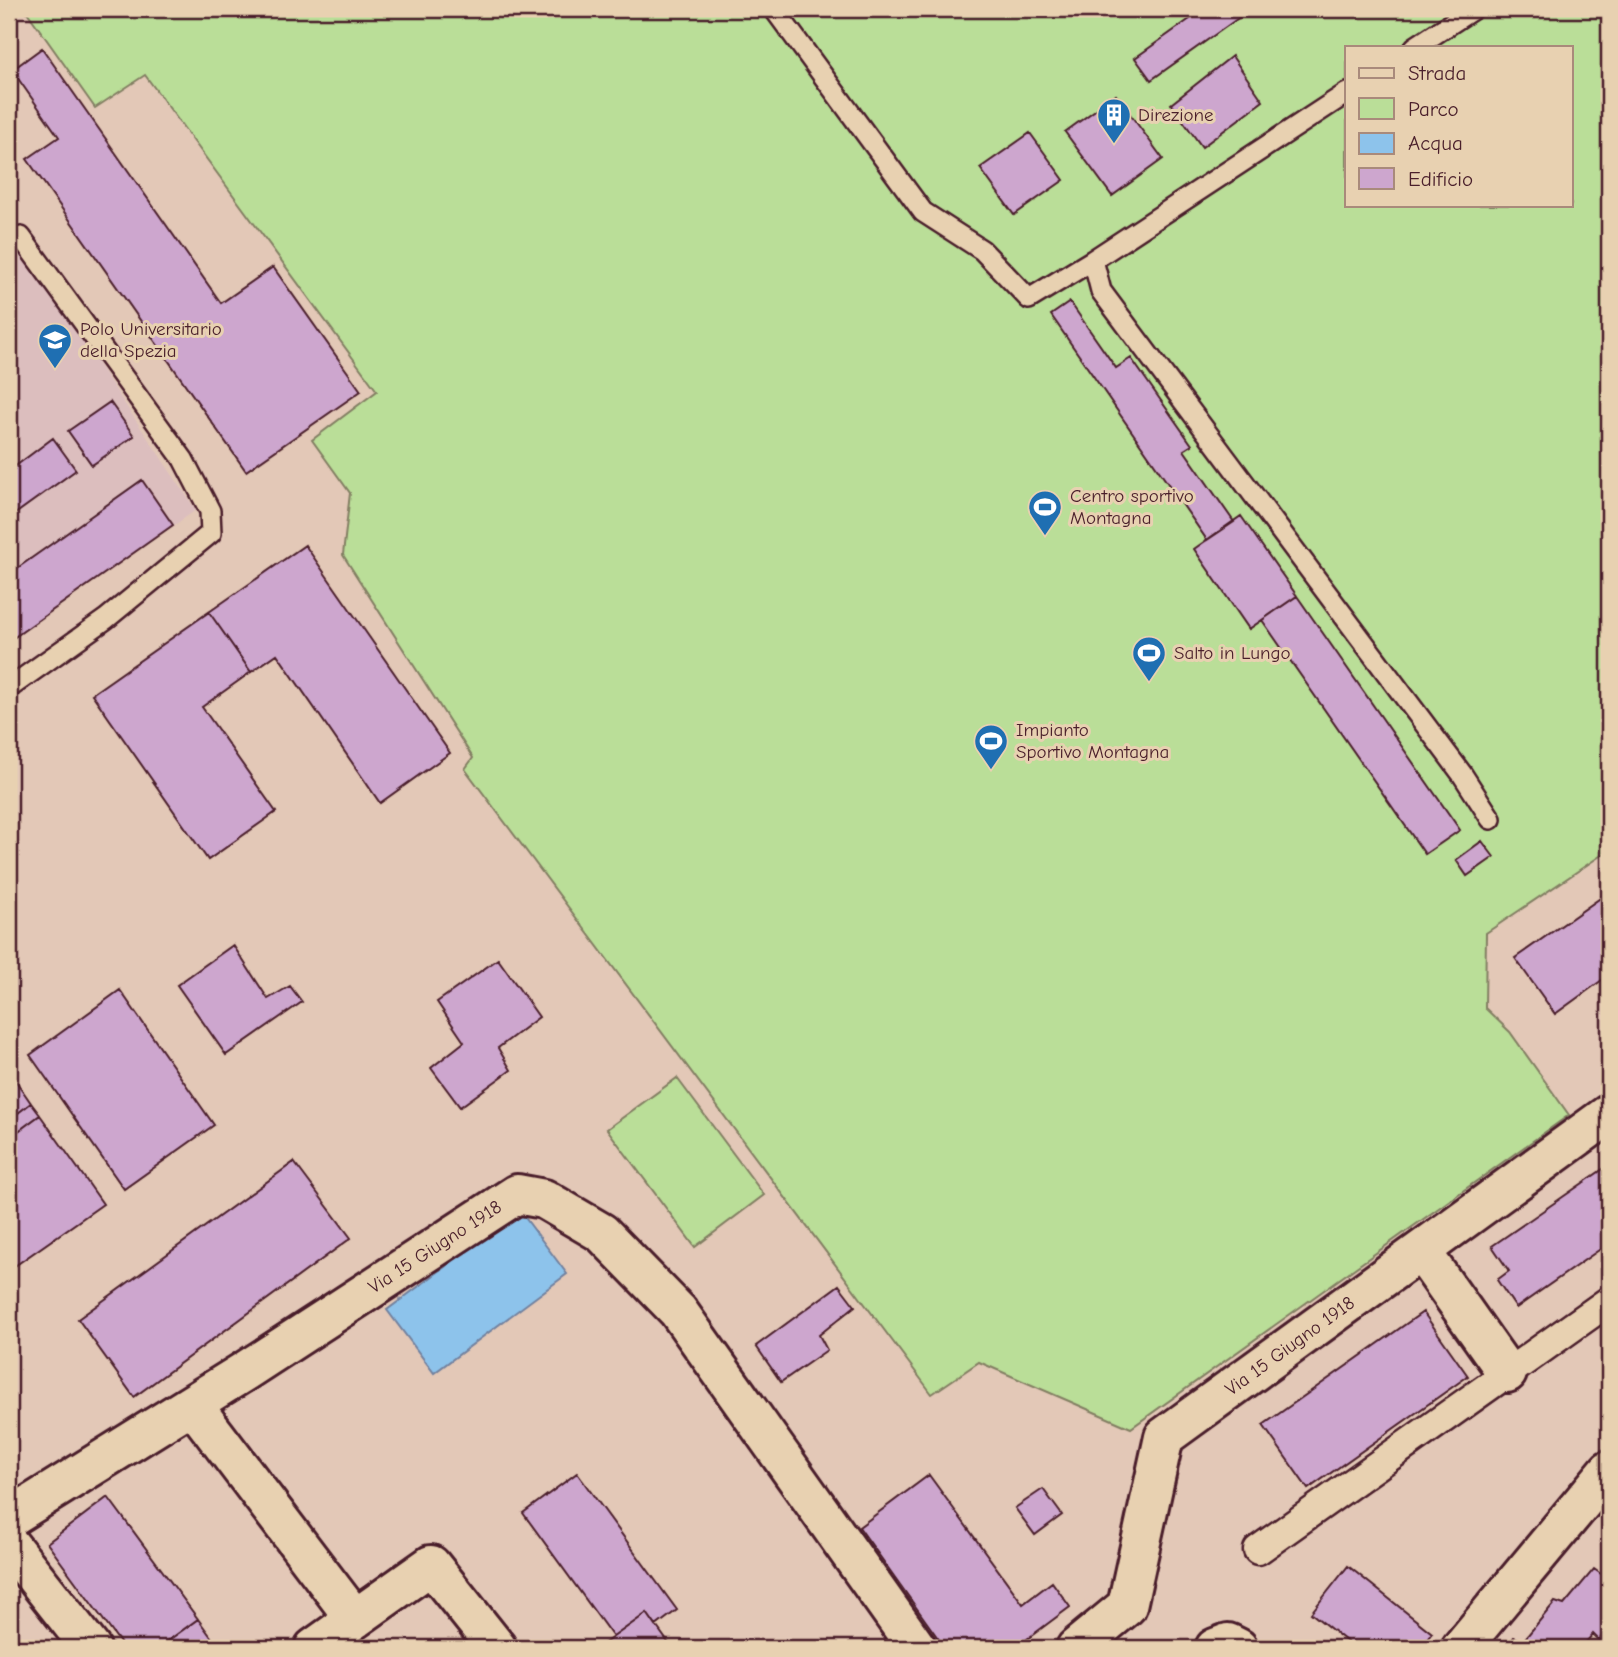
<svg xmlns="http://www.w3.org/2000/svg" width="1618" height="1657" font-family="'Comic Neue',sans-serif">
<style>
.built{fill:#dcbebe}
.green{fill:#bade98;stroke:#827e62;stroke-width:2;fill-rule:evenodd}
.water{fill:#8dc3eb;stroke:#72819e;stroke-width:2}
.building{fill:#cda6ce;stroke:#4a1f2b;stroke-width:2}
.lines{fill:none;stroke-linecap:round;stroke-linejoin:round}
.service-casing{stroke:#4a1f2b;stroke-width:24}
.pedestrian-casing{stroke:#4a1f2b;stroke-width:33}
.minor-casing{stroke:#4a1f2b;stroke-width:44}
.service{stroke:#e8d1b1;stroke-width:19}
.pedestrian{stroke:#e8d1b1;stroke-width:28}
.minor{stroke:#e8d1b1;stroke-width:38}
.labels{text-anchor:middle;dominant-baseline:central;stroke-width:6;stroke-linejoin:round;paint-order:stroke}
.poi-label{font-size:19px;fill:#4a1f2b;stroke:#e8d1b1;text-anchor:start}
.street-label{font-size:19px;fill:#4a1f2b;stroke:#e8d1b1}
</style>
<rect width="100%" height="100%" fill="#e3c8b7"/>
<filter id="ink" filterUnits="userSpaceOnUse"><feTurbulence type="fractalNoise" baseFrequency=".0143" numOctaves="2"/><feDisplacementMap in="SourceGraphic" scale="14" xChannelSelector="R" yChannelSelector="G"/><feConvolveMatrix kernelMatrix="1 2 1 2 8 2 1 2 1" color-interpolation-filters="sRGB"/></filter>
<g filter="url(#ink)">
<!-- built -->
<path class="built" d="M9,231L196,510L9,641Z"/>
<!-- green -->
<path class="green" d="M25,9H1609V850L1486,933L1485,1008L1510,1032L1569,1115L1131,1428L979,1362L932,1394L465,769L473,758L343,555L350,493L312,440L377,391L145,75L95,108ZM1347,47H1571V205H1347Z
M677,1078L764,1195L695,1247L607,1129Z"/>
<!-- water -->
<path class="water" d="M520,1211L567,1274L434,1373L387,1310Z"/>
<!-- building -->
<path class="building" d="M1204,9H1251L1151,80L1135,58Z
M42,48L221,303L273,267L361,391L246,471L27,159L59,137L12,70Z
M1232,56L1263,101L1202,147L1171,104Z
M1116,95L1163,159L1112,196L1065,132Z
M1030,133L1064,180L1014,215L980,168Z
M1070,302L1116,368L1131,358L1192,445L1184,450L1234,522L1207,540L1051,315Z
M110,402L134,436L92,465L68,431Z
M53,438L76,470L15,514L9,505V471Z
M142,480L173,525L9,641V574Z
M1241,516L1297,596L1249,629L1194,549Z
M305,545L450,753L380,803L277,654L251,672L209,612Z
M1297,596L1460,830L1425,854L1262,620Z
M209,612L251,672L202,707L276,812L208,860L92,694Z
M1482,841L1494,857L1467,876L1456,860Z
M1609,892V975L1555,1014L1515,958Z
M233,945L268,999L290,986L302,1002L226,1055L177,985Z
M498,959L539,1017L498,1048L511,1070L460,1107L431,1068L464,1042L437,1002Z
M120,990L214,1125L124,1189L30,1055Z
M9,1071L31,1103L9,1120Z
M31,1103L40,1115L9,1138V1120Z
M40,1115L103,1204L9,1270V1138Z
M294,1162L351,1238L134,1397L78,1319Z
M1609,1165V1243L1516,1308L1497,1280L1509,1271L1492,1246Z
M839,1285L855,1306L819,1335L827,1350L781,1382L756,1346Z
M1423,1312L1468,1376L1308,1489L1263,1425Z
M577,1473L677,1610L656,1626L647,1613L613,1637L523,1513Z
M929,1475L1023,1604L1052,1582L1070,1607L1015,1648H945L859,1527Z
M1043,1489L1062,1515L1035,1535L1015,1508Z
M108,1497L198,1619L158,1648H124L47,1543Z
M1609,1564V1627L1599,1640L1593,1634L1581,1648H1505L1514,1637L1523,1641L1555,1602L1564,1605L1594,1569L1601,1574Z
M1348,1566L1432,1633L1420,1648H1355L1311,1613Z
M647,1613L672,1648H598L613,1637Z
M198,1619L219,1648H158Z"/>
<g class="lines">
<!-- service casing -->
<g class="service-casing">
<path id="service" d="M774,9L923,212L982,250L1029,299L1093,260
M1415,47L1473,9
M1347,93L1093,260L1101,291L1462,774L1491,819
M9,688L106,619L211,533L210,511L183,459L21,237"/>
</g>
<!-- pedestrian casing -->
<g class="pedestrian-casing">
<path id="pedestrian" d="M1258,1550L1609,1301"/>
</g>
<!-- minor casing -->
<g class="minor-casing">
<path id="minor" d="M1421,1251L1507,1373
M192,1404L355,1619
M9,1518L245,1371L517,1194L544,1199L602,1233L678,1311L917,1648
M9,1544L91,1648
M314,1648L431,1565L497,1648
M1076,1648L1127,1606L1164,1437L1609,1114
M1215,1648L1228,1643L1238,1648
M1461,1648L1609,1470"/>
</g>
<!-- service -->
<use href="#service" class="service"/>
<!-- pedestrian -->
<use href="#pedestrian" class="pedestrian"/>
<!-- minor -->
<use href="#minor" class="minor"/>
</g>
</g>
<!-- icons -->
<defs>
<g id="building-pin" transform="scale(1.75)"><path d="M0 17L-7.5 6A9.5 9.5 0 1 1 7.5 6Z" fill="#1f6fb2" stroke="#e8d1b1"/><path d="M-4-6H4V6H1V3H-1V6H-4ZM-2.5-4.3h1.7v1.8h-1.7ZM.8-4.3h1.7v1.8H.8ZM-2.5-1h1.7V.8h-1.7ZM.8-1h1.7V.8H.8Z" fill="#fff"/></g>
<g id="university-pin" transform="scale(1.75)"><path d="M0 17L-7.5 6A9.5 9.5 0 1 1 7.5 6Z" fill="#1f6fb2" stroke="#e8d1b1"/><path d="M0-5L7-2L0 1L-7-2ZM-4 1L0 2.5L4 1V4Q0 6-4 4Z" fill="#fff"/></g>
<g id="stadium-pin" transform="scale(1.75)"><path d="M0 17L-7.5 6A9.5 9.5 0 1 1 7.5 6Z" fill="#1f6fb2" stroke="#e8d1b1"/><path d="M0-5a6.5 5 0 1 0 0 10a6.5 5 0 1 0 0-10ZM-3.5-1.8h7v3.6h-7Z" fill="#fff"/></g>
</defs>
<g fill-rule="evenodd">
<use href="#building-pin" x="1114" y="115"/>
<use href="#university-pin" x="55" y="340"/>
<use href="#stadium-pin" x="1045" y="507"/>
<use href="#stadium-pin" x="1149" y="653"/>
<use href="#stadium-pin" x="991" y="741"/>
</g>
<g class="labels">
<!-- poi labels -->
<g class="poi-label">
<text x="1138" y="115">Direzione</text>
<text x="80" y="329">Polo Universitario<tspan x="80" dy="22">della Spezia</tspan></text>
<text x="1070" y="496">Centro sportivo<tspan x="1070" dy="22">Montagna</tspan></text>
<text x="1174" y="653">Salto in Lungo</text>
<text x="1016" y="730">Impianto<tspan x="1016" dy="22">Sportivo Montagna</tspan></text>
</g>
<!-- street labels -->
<g class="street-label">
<text transform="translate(435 1247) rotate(-33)">Via 15 Giugno 1918</text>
<text transform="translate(1290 1346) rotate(-36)">Via 15 Giugno 1918</text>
</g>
</g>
<!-- margin -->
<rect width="1618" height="1657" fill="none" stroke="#e8d1b1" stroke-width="35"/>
<rect x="18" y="18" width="1583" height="1622" fill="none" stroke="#4a1f2b" stroke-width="2.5" filter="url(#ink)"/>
<!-- legend -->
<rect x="1345" y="46" width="228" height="161" fill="#e8d1b1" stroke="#a98a7b" stroke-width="2"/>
<rect x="1359" y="68" width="35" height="10" fill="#e8d1b1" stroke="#a98a7b" stroke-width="2"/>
<text x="1408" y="80" font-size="21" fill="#4a1f2b">Strada</text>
<rect x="1359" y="98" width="35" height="21" fill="#bade98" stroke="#a98a7b" stroke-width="2"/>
<text x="1408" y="116" font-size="21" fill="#4a1f2b">Parco</text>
<rect x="1359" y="133" width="35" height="21" fill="#8dc3eb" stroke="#a98a7b" stroke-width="2"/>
<text x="1408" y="150" font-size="21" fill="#4a1f2b">Acqua</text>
<rect x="1359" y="168" width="35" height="21" fill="#cda6ce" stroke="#a98a7b" stroke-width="2"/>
<text x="1408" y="186" font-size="21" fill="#4a1f2b">Edificio</text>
</svg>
